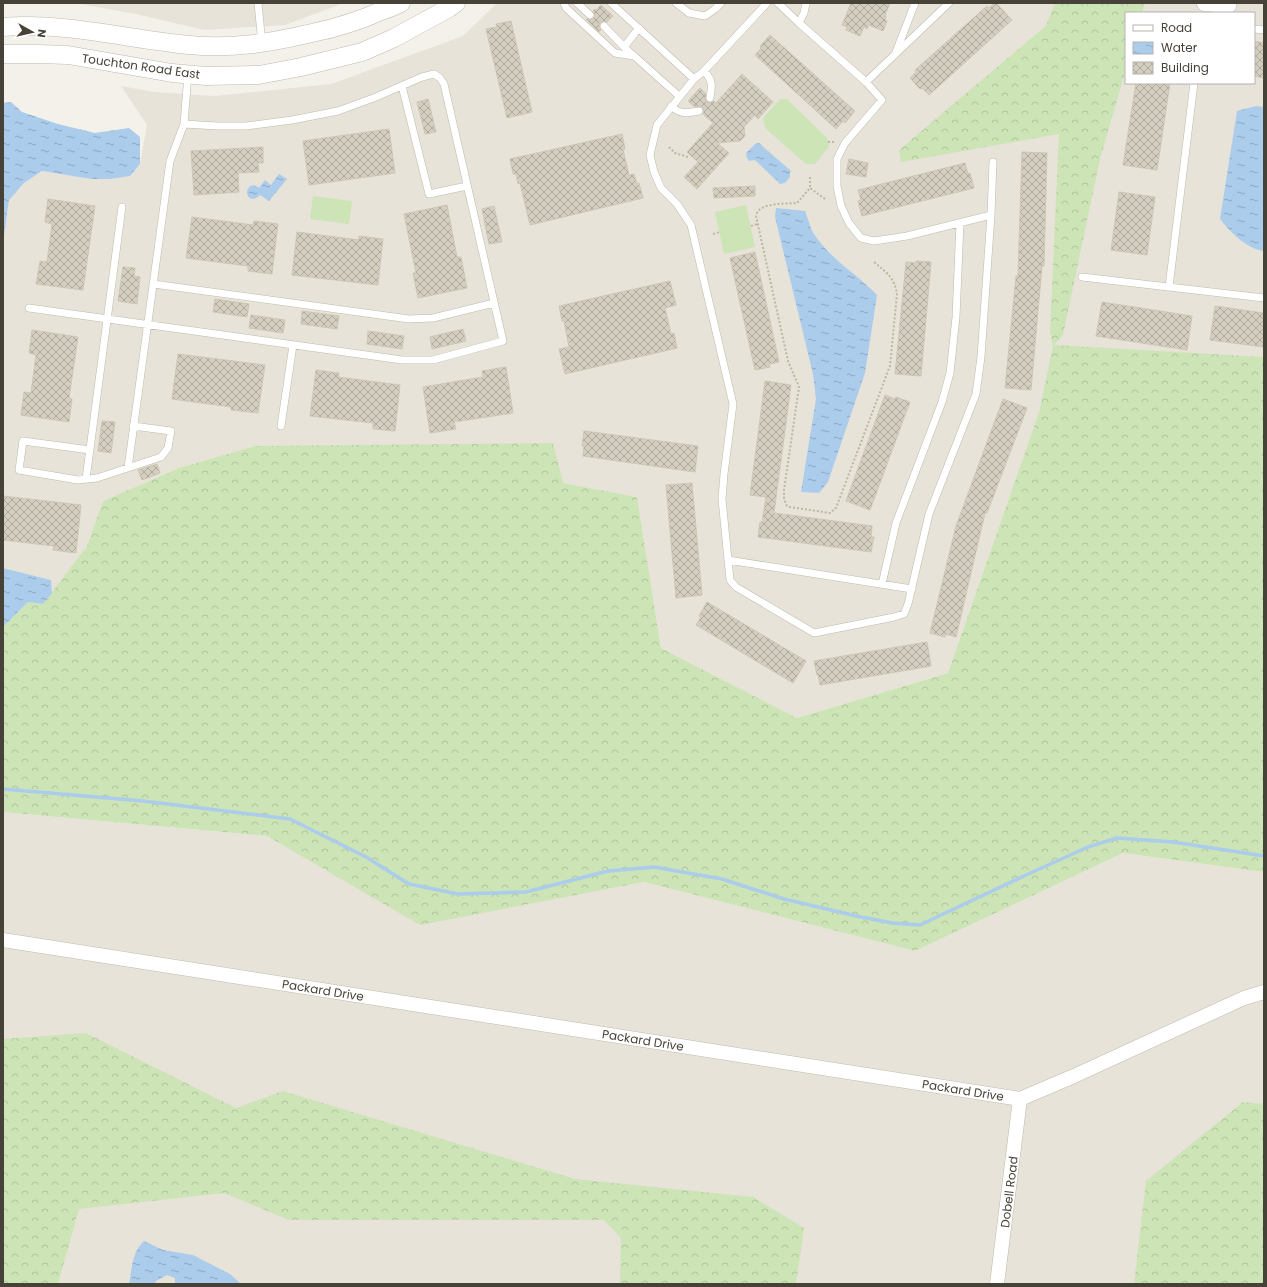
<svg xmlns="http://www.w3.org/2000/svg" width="1267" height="1287" font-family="Poppins,sans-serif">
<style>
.residential{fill:#e7e3d8;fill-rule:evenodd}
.forest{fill:url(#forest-crowns)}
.pitch{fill:#cce4b6}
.water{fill:url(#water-ripples)}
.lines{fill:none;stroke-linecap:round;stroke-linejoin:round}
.stream{stroke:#abcceb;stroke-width:3.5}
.building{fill:url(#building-cross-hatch);stroke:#cfc6b3}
.service-casing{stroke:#bebaad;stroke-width:8}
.minor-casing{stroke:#bebaad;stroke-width:15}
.tertiary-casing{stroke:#bebaad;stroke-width:19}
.path{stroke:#bfb69f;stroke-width:2;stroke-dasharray:2 2;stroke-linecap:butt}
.service{stroke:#fff;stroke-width:7}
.minor{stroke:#fff;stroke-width:14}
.tertiary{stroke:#fff;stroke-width:18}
.labels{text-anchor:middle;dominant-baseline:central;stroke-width:3;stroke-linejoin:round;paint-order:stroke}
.street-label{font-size:12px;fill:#474238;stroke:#fff}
</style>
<defs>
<pattern id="forest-crowns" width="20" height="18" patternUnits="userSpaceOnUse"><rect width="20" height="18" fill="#cce4b6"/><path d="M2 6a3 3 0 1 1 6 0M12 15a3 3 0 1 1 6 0" fill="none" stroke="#b1c59d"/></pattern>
<pattern id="water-ripples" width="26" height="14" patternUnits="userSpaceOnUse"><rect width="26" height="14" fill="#abcceb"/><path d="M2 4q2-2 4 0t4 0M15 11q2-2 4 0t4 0" fill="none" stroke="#8da7bf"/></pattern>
<pattern id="building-cross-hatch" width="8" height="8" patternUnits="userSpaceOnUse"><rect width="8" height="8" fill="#d4cec0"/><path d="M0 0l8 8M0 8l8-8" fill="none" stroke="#aea99d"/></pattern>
</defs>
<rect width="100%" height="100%" fill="#f4f1ea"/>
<!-- residential -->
<path class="residential" d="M75,3H344L285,25L204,30L136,14Z
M497,3H1264V357L1054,346L1039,412L948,673L797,718L661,648L637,497L563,483L255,446L179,468L103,501L87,546L52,593L51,580L3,568V243L9,200L24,183L42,171L91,179L130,176L140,164L147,125L121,86L154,92L215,96L331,84L463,36ZM1126,13H1254V83H1126Z
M3,812L267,836L420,924L644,882L915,951L1123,853L1264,872V1284H3Z"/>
<!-- forest -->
<path class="forest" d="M1055,3H1145L1142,13H1126V69L1100,159L1063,335L1054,345L1264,357V872L1123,853L915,951L644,882L420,925L267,836L3,812V627L28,602L43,604L87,546L103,501L179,468L255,446L553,443L563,483L637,497L661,648L797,718L948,673L1039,412L1053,346L1050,333L1059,134L901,162L899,150L1046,26Z
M86,1033L236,1108L283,1091L575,1179L753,1197L804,1228L796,1284H620L621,1238L604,1220H289L224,1193L79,1209L58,1284L3,1283V1039Z
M1243,1102L1264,1104V1284H1134L1146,1181Z"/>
<!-- pitch -->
<path class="pitch" d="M780,99H787L828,139L829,147L815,164H806L765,128L763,118Z
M313,196L352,201L349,224L310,219Z
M746,205L755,247L724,254L715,212Z"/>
<!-- water -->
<path class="water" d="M11,102L22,112L58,124L95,133L129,128L140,137V164L130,176L110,179H91L42,171L24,183L9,200L3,243V103Z
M1256,106L1264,107V251C1247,249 1230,232 1220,219L1237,111Z
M759,143L791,171L790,172V177L785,183L780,184L755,160L749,161L747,158L746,153L755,144Z
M279,174L287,179L269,201L260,195L258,197L254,199C249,199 247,196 247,191L250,186L255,185L259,188L265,180L271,185Z
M776,208L805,211C808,218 810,228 814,234C830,259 857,274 877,295L865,373L828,482L819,493L801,492L816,399L813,374L775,217Z
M3,568L51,580L52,593L43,604L28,602L3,627Z
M144,1241L163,1250L193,1255L230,1274L241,1284H175V1278L167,1275L156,1281L155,1284H129C132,1268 132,1252 144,1241Z"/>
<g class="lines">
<!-- stream -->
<path class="stream" d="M3,789L143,801L290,819L366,857L409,884L458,894L526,892L608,871L654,867L722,879L784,899L861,917L892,923L920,925L1026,875L1088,847L1117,838L1173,842L1264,856"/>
</g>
<!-- building -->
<path class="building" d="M851,3H890L885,15L886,16L885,20L887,21L883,31L869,25L867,29L864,27L860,36L846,30L847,27L842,25Z
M994,3H996L1012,20L929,95L922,88L920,89L910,78L916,72L915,70L987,6L989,8Z
M601,5L613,16L607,22L603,21L600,23L599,27L601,30L599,32L586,19L591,20L593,19L595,16L593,11L595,9L596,10Z
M511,21L532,112L507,118L486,29L497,27L496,24Z
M770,35L855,111L845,123L843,121L836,129L755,55L761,48L760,46Z
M1254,41L1264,43V78L1254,76Z
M742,74L773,102L758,119L755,115L744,127L745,136L740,141L717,143L729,153L697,189L684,177L698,162L687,152L713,123L703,114L704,111L703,108L700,106L695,107L688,101L700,88L706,94L705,99L707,102L710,103L714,101L716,103Z
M1136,83H1170L1157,170L1123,165Z
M428,99L436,132L425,134L417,102Z
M389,129L395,173L309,185L303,141Z
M622,134L625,149L623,150L629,175L634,174L637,184L639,183L643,198L530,225L520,183L518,184L516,174H513L510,159Z
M263,147V163H258L259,172L238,173L239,192L194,195L191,151Z
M1022,152L1047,153L1044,266H1042L1031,390L1005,388L1016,276H1018Z
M849,159L868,163L866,177L846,174Z
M965,163L968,174L970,173L974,188L862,216L858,201L861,200L858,190Z
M755,186V196L714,198L713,188Z
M1119,192L1155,197L1147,255L1111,250Z
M48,199L95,206L83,290L36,284L40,261L47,262L52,224L45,222Z
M447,205L457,257H461L467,288L418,298L413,273H416L404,214Z
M494,206L502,242L489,244L482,209Z
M192,217L253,225L254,221L278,224L272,274L248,271V266L186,258Z
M297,232L359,240V236L383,239L378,285L292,275Z
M755,252L779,362L769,364L770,367L755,370L730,258Z
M916,261L931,262L921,376L895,374L906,262L916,263Z
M123,267L135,268L134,276L140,277L137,304L118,301Z
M670,281L676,305L665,308L671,334L674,333L677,348L565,374L559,349L569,347L564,321H562L559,306Z
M215,299L249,304L247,317L213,312Z
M1102,302L1192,316L1187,350L1096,336Z
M1215,306L1264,313V347L1210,340Z
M302,311L339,316L337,329L301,324Z
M251,315L285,320L283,333L249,328Z
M463,329L466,341L432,349L430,337Z
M32,330L78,337L69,398L72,399L69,422L21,415L24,392L31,393L36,355L29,353Z
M368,331L404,336L402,349L367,344Z
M178,354L265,365L258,413L231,410V407L172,399Z
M506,367L513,413L454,422L456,429L430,433L423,387L483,377L482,371Z
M316,370L339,373L338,377L400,385L395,431L373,429V423L310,416Z
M765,381L791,385L774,513L872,526L871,537H874L871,552L758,537L760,522H762L766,497L750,495Z
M885,395L895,399L896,397L910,402L870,510L846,501Z
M1003,399L1027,408L987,513H985L956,637L946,634L945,637L930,633L956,526Z
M102,421L115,422L111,453L98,451Z
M584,431L698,446L695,472L583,456L584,446H582Z
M157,464L160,473L142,480L138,470Z
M692,483L702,595L676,598L666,485Z
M3,496L81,505L76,553L53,550L54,546L3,540Z
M707,602L806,661L793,683L696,625L701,617L699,616Z
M927,642L931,666L820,685L818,675H817L814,661Z"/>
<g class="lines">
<!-- service casing -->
<g class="service-casing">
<path id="service" d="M258,3L262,44
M564,3L566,8L615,53L634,56
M577,3L590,15
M611,3L694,79
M676,3L689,13L705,16L715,9L721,3
M767,3L704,71L694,79L657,125L650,155L654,172L661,188L677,204L691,225L733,404L724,474L722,499L730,580L736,587L814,633L894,617L904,614L908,604L929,514L976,394L981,357L991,215L993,162
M778,3L799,23
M806,3L804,13L799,23L866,82L882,100L845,143L837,159V186L841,206L849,223L861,238L874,241L907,236L991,215
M604,26L624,47L679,96
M1254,29L1264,30
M624,47L639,28
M896,52L915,3
M704,71C713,80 712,86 710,98
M866,82L949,3
M402,86L429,194L467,186
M671,106C681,115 687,113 699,111
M1082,277L1264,298
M153,284L409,319L433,318L494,303
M1169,287L1194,83
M29,308L402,360H433L503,341L444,84L440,78L434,74L422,77L376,97L338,111L292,120L246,126H217L184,124
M281,426L293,345
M90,450L23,441L19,470L78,480L97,478L161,457L168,448L171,431L133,426
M128,468L170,161L184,124L188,74
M86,479L122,207
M728,560L912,589
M882,584L896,523L942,402L950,373L956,317L960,223"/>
</g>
<!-- minor casing -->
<g class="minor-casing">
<path id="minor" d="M1204,4L1229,6
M3,940L1020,1099L1074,1076L1244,998L1264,992
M997,1284L1020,1099"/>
</g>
<!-- tertiary casing -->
<g class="tertiary-casing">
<path id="tertiary" d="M3,27C66,22 127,39 189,45C234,49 269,43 312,33C336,28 359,21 381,11C388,9 395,6 401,3
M3,54H38L68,55L172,73L206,76L259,75L301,67L362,52L394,38L449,8L456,3"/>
</g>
<!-- path -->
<path class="path" d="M828,142H835
M669,147L675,153L688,157
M810,177V188
M825,199L810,188L797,203C786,204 758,202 756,216L788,361L799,387L784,490V499L787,506L790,507L830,513L836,508L890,366L897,294C894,277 887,273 874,262
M751,226L757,224
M713,234L720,232"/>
<!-- service -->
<use href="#service" class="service"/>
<!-- minor -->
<use href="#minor" class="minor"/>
<!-- tertiary -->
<use href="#tertiary" class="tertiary"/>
</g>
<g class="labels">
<!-- street labels -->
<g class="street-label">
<text transform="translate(141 66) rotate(8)">Touchton Road East</text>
<text transform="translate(323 990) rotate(9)">Packard Drive</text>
<text transform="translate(643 1040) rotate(9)">Packard Drive</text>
<text transform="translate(963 1090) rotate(9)">Packard Drive</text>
<text transform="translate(1009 1192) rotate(-83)">Dobell Road</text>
</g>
</g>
<!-- border -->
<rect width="1267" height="1287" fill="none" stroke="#474238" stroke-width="8"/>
<!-- legend -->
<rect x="1125" y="12" width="130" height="72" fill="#ffffff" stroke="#b5b3af"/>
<rect x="1133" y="25" width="20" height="6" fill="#ffffff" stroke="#b5b3af"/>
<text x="1161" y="32" font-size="12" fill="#474238">Road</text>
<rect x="1133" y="42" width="20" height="12" fill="url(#water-ripples)" stroke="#b5b3af"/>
<text x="1161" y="52" font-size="12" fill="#474238">Water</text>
<rect x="1133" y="62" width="20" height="12" fill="url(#building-cross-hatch)" stroke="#b5b3af"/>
<text x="1161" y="72" font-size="12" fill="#474238">Building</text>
<!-- north arrow -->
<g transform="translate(32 32) rotate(98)" stroke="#ffffff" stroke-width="3" paint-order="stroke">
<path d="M0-3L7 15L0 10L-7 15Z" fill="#474238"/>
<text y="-6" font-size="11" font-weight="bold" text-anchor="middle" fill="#474238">N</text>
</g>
</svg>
